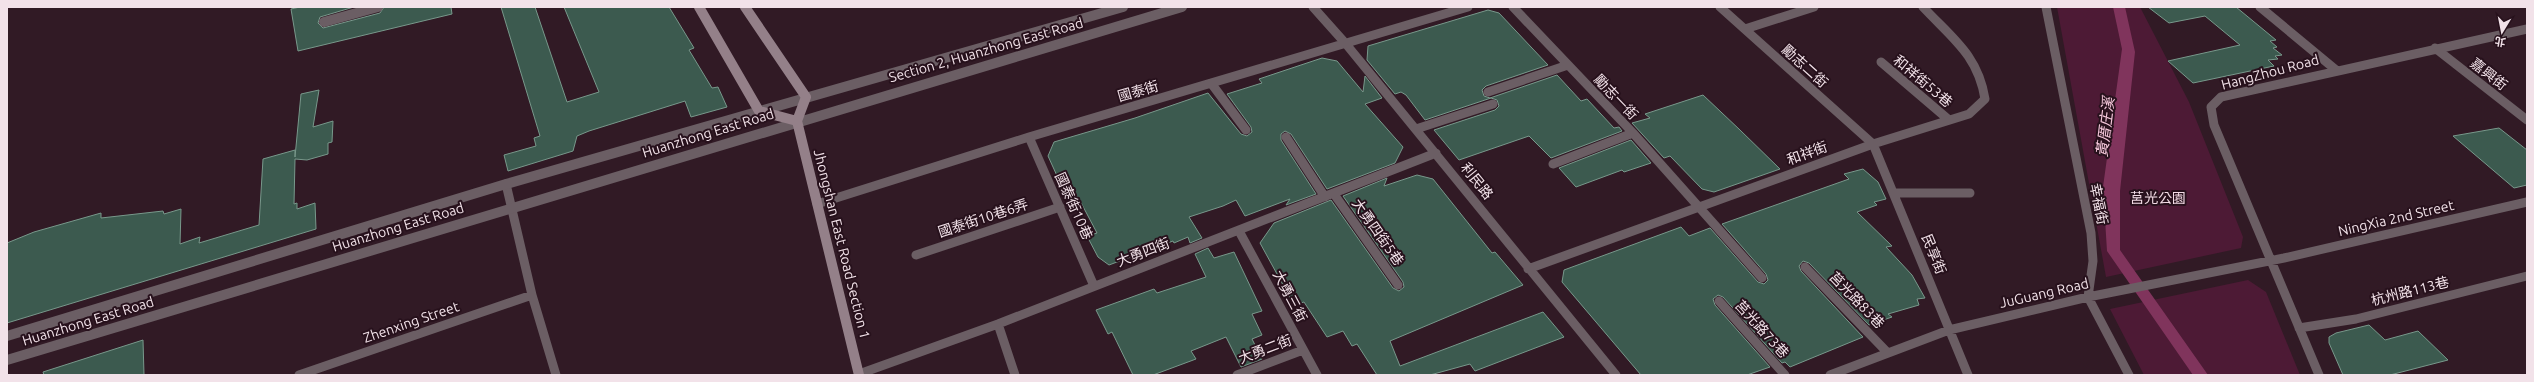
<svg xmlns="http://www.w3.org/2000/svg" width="2534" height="382" font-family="Ubuntu,'Noto Sans TC',sans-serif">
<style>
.green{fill:#4d1a35}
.water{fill:#80345c}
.building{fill:#3c5a4f;stroke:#78988b}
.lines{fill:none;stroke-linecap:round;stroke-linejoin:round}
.service{stroke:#6b5e64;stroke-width:9}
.minor{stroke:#6b5e64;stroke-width:10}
.tertiary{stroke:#6b5e64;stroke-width:10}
.secondary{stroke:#948089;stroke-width:10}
.labels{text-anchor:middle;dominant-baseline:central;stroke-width:4;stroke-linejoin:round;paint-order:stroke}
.street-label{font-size:14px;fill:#f2e2e9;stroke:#27111c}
.park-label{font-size:14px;fill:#f2dbe5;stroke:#27111c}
.water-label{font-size:15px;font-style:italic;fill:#f8cade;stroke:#27111c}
</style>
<rect width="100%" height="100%" fill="#311a25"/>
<!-- green -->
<path class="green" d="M2057,7H2140L2189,102L2243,237L2241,248L2106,277Z
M2248,280L2266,292L2300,375H2144L2110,309Z"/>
<!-- water -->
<path class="water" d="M2113,7H2125L2135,52L2120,191V250L2208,375H2193L2107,251L2103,187L2122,49Z"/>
<!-- building -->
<path class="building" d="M300,7H354L320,17L318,23L323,28L380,13L384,7H451L452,14L298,51L291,9Z
M501,7H535L567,102L599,92L564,7H669L694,48L689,50L712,88L718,87L727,107L691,117L685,101L589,131L577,136L573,151L508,171L504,155L536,146L534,138L540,136Z
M2148,7H2236L2276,40L2270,41L2277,47L2273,48L2282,55L2275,56L2278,59L2268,60L2274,66L2193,83L2168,61L2240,45L2205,16L2169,23Z
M1488,10L1499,13L1548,65L1486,86L1482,90L1484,96L1490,98L1557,75L1581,101L1587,99L1614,128L1619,127L1622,131L1551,158L1529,136L1459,160L1434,130L1495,110L1499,106L1497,100L1491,98L1425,120L1406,95L1401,92L1395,94L1367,60L1368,46Z
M1322,58L1337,61L1363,92L1365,76L1382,98L1365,104L1403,147L1395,163L1327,189L1291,134L1285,131L1281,134V140L1316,194L1286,205L1290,199L1245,216L1236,200L1223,206L1189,217L1202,238L1190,243L1188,237L1174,243L1173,241L1109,265L1098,257L1087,236L1097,233L1078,197L1068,200L1048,156L1054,142L1135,118L1208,93L1241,134L1247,136L1252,132L1251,127L1227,94L1262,83L1259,79Z
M319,90L313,127L333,121L332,142L328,143V154L307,160L295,159L294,204L297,203V209L315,203L316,229L7,323V243L34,232L101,213V218L163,211L164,214L181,209L180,244L200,237L199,243L259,225L263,159L295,150V157L301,94Z
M1703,95L1740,130L1780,169L1714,192L1702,189L1670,156L1664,158L1632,123L1650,118L1645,114Z
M2499,128L2527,150V185L2514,188L2453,136Z
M1631,140L1651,163L1624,172L1622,170L1576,187L1559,168Z
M1863,169L1878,182L1886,199L1874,202L1877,205L1857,212L1892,246L1886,247L1912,275L1925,298L1917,299L1919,305L1888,314L1892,317L1869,325L1809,263L1803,261L1799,266L1801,271L1863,337L1790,367L1785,362L1782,363L1723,297L1718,295L1713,299L1715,305L1770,367L1747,375H1641L1562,282L1564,270L1681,227L1689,236L1710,228L1758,282L1764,284L1768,280L1766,274L1722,224L1849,179L1844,174Z
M1417,175L1433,179L1492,253L1495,252L1523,285L1390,341L1400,366L1543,312L1564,337L1475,371L1470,364L1430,375H1377L1357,344L1352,346L1343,331L1327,337L1304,302L1294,305L1260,243L1274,223L1331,200L1393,288L1399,291L1404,287L1403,282L1343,196L1387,178L1384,186Z
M1208,248L1214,258L1234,252L1262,311L1252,314L1262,335L1252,339L1262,359L1241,367L1226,337L1191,351L1196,359L1153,375H1133L1112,332L1108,334L1096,310L1154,289L1157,293L1206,277L1195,254Z
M2369,325L2385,340L2418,331L2448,360L2390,375H2343L2329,343V337L2336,333Z
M143,340L144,375H44L43,372Z"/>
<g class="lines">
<!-- service -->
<path class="service" d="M1313,7L1346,44L1616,375
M1513,7L1633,133L1762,278
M1720,7L1873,144L1968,375
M2046,7L2091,233L2093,261L2088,297L2129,375
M2260,7L2336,70
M1745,29L1814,7
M2435,48L2527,120
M1881,62L1949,120
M1211,83L1246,130
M1488,92L1568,65
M1416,129L1493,104
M1029,137L1094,286
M1286,137L1325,197
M1553,164L1633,133
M506,184L532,295L556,375
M1894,193H1970
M1334,194L1398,285
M817,204L1029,137L1468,7
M1239,231L1317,375
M916,255L1060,207
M1805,267L1888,353
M1528,269L1873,144L1969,114L1985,99C1978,55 1952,38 1923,7
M1719,301L1785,375
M998,324L1015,375
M2299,328L2356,319L2527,276
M859,374L998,324L1436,153
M299,375L532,295
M1237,375L1303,350
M1830,375L1949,330L2088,297L2284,258L2527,202
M2319,375L2214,125L2211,107L2221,97L2527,29"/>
<!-- minor -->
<path class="minor" d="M324,22L378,7"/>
<!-- tertiary -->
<path class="tertiary" d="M7,336L506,184L1123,7
M7,360L1182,7"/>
<!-- secondary -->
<path class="secondary" d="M699,7L759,111L797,121
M745,7L806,97L797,121
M797,121L859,375"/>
</g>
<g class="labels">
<!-- street labels -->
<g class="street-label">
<text transform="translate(986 50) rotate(-16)">Section 2, Huanzhong East Road</text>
<text transform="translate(1805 66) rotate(42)">勵志二街</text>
<text transform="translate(2270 72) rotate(-15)">HangZhou Road</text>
<text transform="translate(2489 74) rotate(38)">嘉興街</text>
<text transform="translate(1923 81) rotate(40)">和祥街53巷</text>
<text transform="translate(1138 91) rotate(-16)">國泰街</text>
<text transform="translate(1616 97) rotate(46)">勵志一街</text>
<text transform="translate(708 133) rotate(-17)">Huanzhong East Road</text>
<text transform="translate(1807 153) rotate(-20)">和祥街</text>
<text transform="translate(1477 181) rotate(51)">利民路</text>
<text transform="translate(2099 204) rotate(79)">幸福街</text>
<text transform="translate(1074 206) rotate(66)">國泰街10巷</text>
<text transform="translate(983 218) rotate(-18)">國泰街10巷6弄</text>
<text transform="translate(2396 218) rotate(-13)">NingXia 2nd Street</text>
<text transform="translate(398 227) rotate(-17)">Huanzhong East Road</text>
<text transform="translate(1378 232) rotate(55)">大勇四街5巷</text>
<text transform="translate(842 244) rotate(76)">Jhongshan East Road Section 1</text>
<text transform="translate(1143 252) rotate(-21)">大勇四街</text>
<text transform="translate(1934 254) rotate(68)">民享街</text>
<text transform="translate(2410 291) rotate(-14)">杭州路113巷</text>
<text transform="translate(2044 293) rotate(-13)">JuGuang Road</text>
<text transform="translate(1290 296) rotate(62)">大勇三街</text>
<text transform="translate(1857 300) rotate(46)">莒光路83巷</text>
<text transform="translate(88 321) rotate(-17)">Huanzhong East Road</text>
<text transform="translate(411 322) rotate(-19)">Zhenxing Street</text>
<text transform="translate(1762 329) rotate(48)">莒光路73巷</text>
<text transform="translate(1265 349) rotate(-21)">大勇二街</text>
</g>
<!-- park labels -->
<g class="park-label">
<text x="2158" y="198">莒光公園</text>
</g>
<!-- water labels -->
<g class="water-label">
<text transform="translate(2105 127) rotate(-83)">黃厝庄溪</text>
</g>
</g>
<!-- border -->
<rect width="2534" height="382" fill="none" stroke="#f2e2e9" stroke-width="16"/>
<!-- north arrow -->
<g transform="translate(2502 32) rotate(190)" stroke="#27111c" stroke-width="3" paint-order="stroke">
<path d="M0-3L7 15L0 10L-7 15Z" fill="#f2e2e9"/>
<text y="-6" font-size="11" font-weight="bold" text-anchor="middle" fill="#f2e2e9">北</text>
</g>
</svg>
